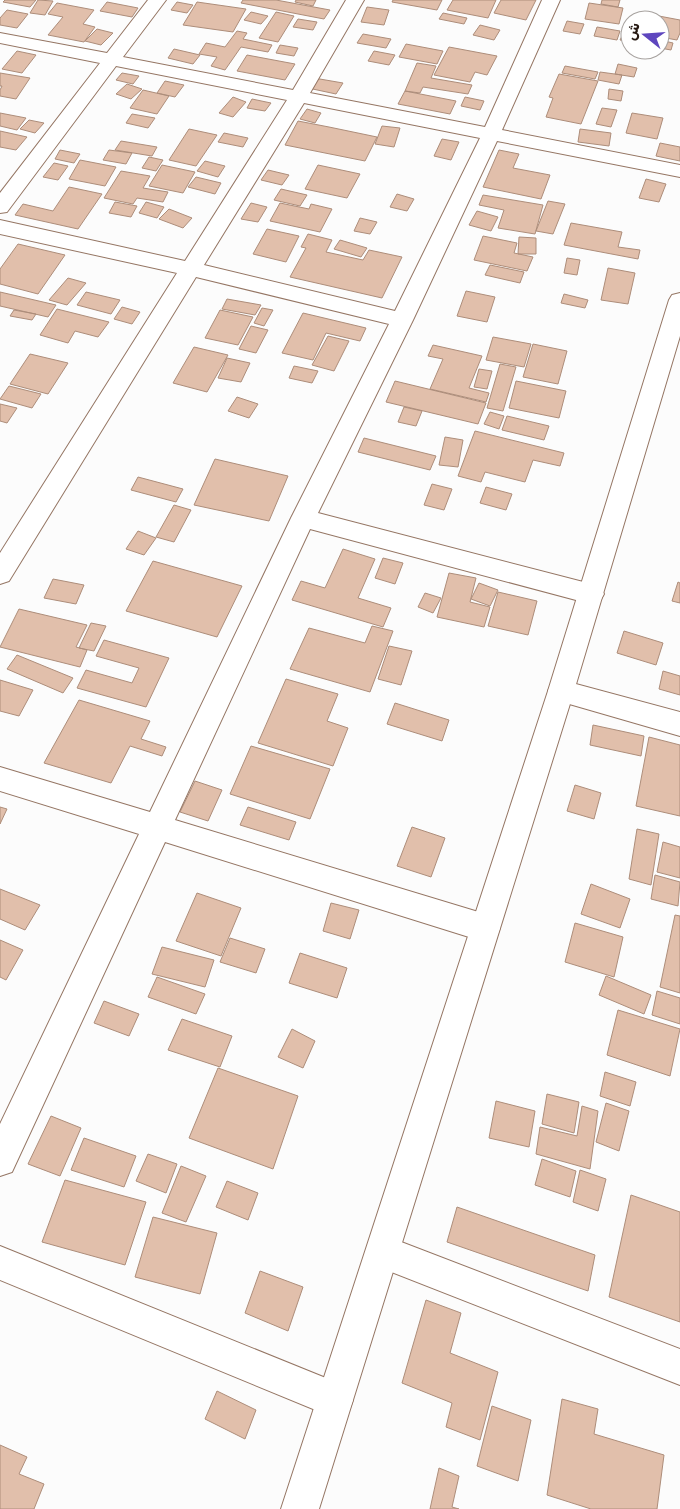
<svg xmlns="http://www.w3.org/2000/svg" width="680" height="1509" font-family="Rubik,'Noto Naskh Arabic',sans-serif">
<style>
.building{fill:#e1bfab;stroke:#ad8d7a}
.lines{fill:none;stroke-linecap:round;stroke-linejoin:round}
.street-casing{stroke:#957664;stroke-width:2}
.secondary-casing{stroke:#957664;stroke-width:2}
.street{fill:#fff;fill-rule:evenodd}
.secondary{fill:#fff;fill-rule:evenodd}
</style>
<rect width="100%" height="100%" fill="#fcfcfc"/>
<!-- building -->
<path class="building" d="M5,0H36L30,7L3,2Z
M38,0L53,1L45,15L30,13Z
M243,0H276L330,10L324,19L241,3Z
M296,0H316L313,6L295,2Z
M393,0H442L437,10L392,2Z
M453,0H496L488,18L447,10Z
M501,0H536L526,20L494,13Z
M602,0H620L618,7L601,4Z
M107,2L138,8L132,17L100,11Z
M177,2L193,5L187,13L171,10Z
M197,2L246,9L233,32L183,25Z
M57,3L94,10L83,24L95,27L84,42L48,35L63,17L48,14Z
M589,3L623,8L619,24L585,19Z
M367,7L389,10L384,25L361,22Z
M7,10L28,14L17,28L0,25V18Z
M251,12L268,16L261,24L244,20Z
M276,12L294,16L278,42L259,38Z
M443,13L467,18L464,24L439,19Z
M643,13L680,20V33L677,40L660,37V20H641Z
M298,19L317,22L313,30L293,27Z
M567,21L584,24L580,34L563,31Z
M480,25L500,30L494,40L473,35Z
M597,27L620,31L617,40L594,36Z
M97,29L113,33L101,45L85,41Z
M237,31L247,33L243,39L272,45L268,52L241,47L225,70L211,66L217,57L199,54L206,43L225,47Z
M363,34L391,39L386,48L357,43Z
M623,34L630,35V42L620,40Z
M660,40L673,43L671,50L660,48Z
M406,44L443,51L437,64L399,57Z
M280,45L298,48L294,56L276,53Z
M449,47L497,56L487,75L475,72L470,82L434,75Z
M174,49L200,55L193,64L168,58Z
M17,51L36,55L22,73L2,69Z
M374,51L395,55L389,65L368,61Z
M247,55L295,64L285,80L237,71Z
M417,63L436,66L431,78L472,85L468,94L423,87L420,93L405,91Z
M618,64L637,68L634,77L615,74Z
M565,66L598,72L595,79L562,73Z
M600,72L622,75L619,84L598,80Z
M0,73L30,78L16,99L0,96V90L2,86H0Z
M122,73L139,76L133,84L116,80Z
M559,74L598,81L581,124L546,117L553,98L549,97Z
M314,78L343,83L336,94L308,88Z
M165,81L184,85L175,97L157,93Z
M127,84L142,89L131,99L116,94Z
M609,89L623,91L621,101L608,99Z
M143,90L169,96L157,114L130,108Z
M405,91L456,101L450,114L398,104Z
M233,97L246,102L233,117L219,113Z
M465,97L484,101L480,110L461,106Z
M252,99L271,103L265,111L247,108Z
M602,108L617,110L611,127L596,124Z
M307,109L321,113L315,123L300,119Z
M0,113L26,118L17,130L0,126Z
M632,113L663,118L657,139L626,133Z
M132,114L155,118L148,128L126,123Z
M29,120L44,123L35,133L20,129Z
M298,121L329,127L377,137L365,161L285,145Z
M382,126L400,128L394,147L375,144Z
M189,129L217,135L196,166L169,160Z
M580,129L611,133L609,146L578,142Z
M0,131L27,137L16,150L0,147Z
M224,133L248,138L243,147L218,142Z
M442,139L459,142L451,160L434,156Z
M121,141L157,147L152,156L115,150Z
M660,143L680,147V161L656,156Z
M60,150L80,154L74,163L55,159Z
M109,150L132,153L126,164L103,160Z
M499,150L519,154L513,168L550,175L541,199L483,187Z
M149,157L163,160L156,171L142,168Z
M80,160L116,167L105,186L69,179Z
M205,161L225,166L218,177L197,171Z
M54,163L68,166L58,180L43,177Z
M162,165L195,172L183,193L149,186Z
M318,165L360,174L347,198L305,189Z
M268,170L289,175L282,185L261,180Z
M121,171L150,176L143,188L168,192L163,202L137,198L133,204L104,198Z
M196,177L221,183L215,194L188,187Z
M646,179L666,184L659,202L639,198Z
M69,187L102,194L78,229L15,215L23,204L53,211Z
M281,189L307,195L300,206L274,200Z
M397,194L414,199L407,211L390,207Z
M483,195L543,205L535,234L498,228L504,210L479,205Z
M548,201L565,204L553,234L536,231Z
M115,202L137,206L131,217L109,213Z
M146,202L164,207L157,218L139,213Z
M251,203L267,207L258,222L241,219Z
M280,203L309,209L311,204L332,209L320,232L270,221Z
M169,209L192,218L183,228L159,219Z
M477,211L498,217L491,231L469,225Z
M360,218L377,222L370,234L354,231Z
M571,223L622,232L618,247L640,250L638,259L564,245Z
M267,229L299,236L286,262L253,254Z
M308,234L332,240L326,252L363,260L369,250L402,257L382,298L290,277L306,248L301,247Z
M483,236L517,243L514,253L533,257L527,271L474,260Z
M519,237L536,238V254H518Z
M340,240L367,248L361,257L334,249Z
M18,244L65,255L38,294L0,284V269Z
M567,258L580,260L577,275L564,273Z
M490,265L524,272L520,283L485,275Z
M608,268L635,273L628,304L601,300Z
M68,278L86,283L67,305L49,300Z
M466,291L495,297L487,322L457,316Z
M0,292L56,305L48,317L0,306Z
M86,292L120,300L111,314L77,305Z
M564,294L588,300L585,308L561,303Z
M227,299L261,305L255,315L222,309Z
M122,307L140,312L132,324L114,319Z
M262,308L273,310L264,326L254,323Z
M57,309L109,322L98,337L75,331L68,343L40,335Z
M14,310L36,314L32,320L10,316Z
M220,310L253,317L238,345L205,338Z
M303,313L366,328L360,341L326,333L313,360L282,353Z
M251,326L268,330L256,353L239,349Z
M328,336L349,341L334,371L312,365Z
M493,337L531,344L524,367L486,360Z
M533,344L567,351L558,384L523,377Z
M433,345L482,356L469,388L489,393L486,402L430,389L443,359L428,356Z
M194,347L228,355L207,392L173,383Z
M30,354L68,363L48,394L10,384Z
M227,358L250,363L241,382L218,378Z
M500,364L516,367L503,411L487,408Z
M294,366L318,371L312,383L289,378Z
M479,369L492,371L487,389L474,387Z
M395,381L486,403L478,424L386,402Z
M516,381L566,391L559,418L509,408Z
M9,386L41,394L32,408L0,399Z
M237,397L258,404L249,418L228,411Z
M0,404L17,408L7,423L0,421Z
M404,407L422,411L416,426L398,422Z
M490,412L504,416L499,429L484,424Z
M507,416L549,426L544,440L502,430Z
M475,431L564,453L560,466L533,460L525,482L485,472L481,482L458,476Z
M445,437L463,440L458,467L439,465Z
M364,438L436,456L430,470L358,452Z
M215,459L288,476L269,521L194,505Z
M138,477L183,489L176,502L131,490Z
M432,484L452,489L444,510L424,505Z
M486,487L512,494L506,510L480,503Z
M174,505L191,510L174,542L156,537Z
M138,531L156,538L144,555L126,549Z
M343,549L375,559L358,598L391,608L383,627L292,600L301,581L325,588Z
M383,558L403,563L395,584L375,578Z
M153,561L242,586L217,637L126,611Z
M449,573L476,578L470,602L490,607L484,627L437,617Z
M53,579L84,585L76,604L44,598Z
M678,582L680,583V603L672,601Z
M479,583L498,590L490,606L471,599Z
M498,592L537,601L528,635L488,626Z
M425,593L441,598L433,613L418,607Z
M19,609L87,625L76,647L87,650L80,667L0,647Z
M91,623L106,626L94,651L79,648Z
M372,626L393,631L370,692L290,669L309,628L365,643Z
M624,631L663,643L656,665L617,653Z
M104,640L169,658L146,707L77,688L86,670L132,683L139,668L96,656Z
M389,646L412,651L401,685L378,679Z
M17,655L73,678L63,693L7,669Z
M663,671L680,676V695L659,689Z
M286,679L338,694L327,721L348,728L333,766L258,743Z
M0,680L33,690L19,716L0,711Z
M79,700L150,721L141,739L166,747L162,756L130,746L111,783L44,763Z
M395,703L449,720L442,741L387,724Z
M593,725L644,736L641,756L590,745Z
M649,737L680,745V816L636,806Z
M251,746L330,769L310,819L230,794Z
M195,781L222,790L208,821L180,812Z
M575,785L601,793L594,819L567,811Z
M0,807L7,809L0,824Z
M248,807L296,822L289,840L240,825Z
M412,827L445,838L431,877L397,866Z
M637,829L659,834L651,885L629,879Z
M663,842L680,847V878L657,872Z
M655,875L680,882L678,906L651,899Z
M591,884L630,899L620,928L581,914Z
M0,889L40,905L25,930L0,919Z
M197,893L241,908L221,956L176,941Z
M331,903L359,910L350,939L323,931Z
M675,915L680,916V993L660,987Z
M575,923L623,937L614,977L565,962Z
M230,938L265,949L256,973L220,962Z
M0,940L23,950L6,980L0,977Z
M162,947L214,960L205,987L152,974Z
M300,953L347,968L337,998L289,983Z
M606,976L651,995L644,1014L599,995Z
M157,977L205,994L196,1014L148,997Z
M657,991L680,998V1024L652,1015Z
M104,1001L139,1014L129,1036L94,1023Z
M618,1010L680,1029L670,1076L607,1055Z
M182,1019L232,1036L220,1067L168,1050Z
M292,1029L315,1041L303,1068L278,1057Z
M218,1068L298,1096L273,1169L189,1138Z
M605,1072L636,1082L630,1106L600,1096Z
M547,1094L579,1102L574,1133L542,1124Z
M496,1101L535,1111L529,1147L489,1138Z
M606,1103L629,1111L619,1151L596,1142Z
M582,1106L598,1111L590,1169L536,1154L540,1127L577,1136Z
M51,1116L81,1128L60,1176L28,1164Z
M84,1138L136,1156L124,1187L71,1170Z
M148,1154L177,1164L166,1193L136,1181Z
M542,1159L576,1171L570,1197L535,1185Z
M181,1166L206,1176L186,1222L162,1213Z
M580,1170L606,1179L598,1211L573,1202Z
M65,1180L146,1202L125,1265L42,1242Z
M227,1181L258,1193L248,1220L216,1207Z
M631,1195L680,1212V1322L609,1297Z
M457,1207L595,1255L588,1291L447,1242Z
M153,1217L217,1233L200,1294L135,1277Z
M260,1271L303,1287L288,1331L245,1313Z
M426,1300L461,1313L450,1353L498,1372L480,1440L446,1427L452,1403L402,1383Z
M217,1391L256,1410L245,1439L205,1419Z
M562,1399L598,1409L594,1434L664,1455L657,1509H591L547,1495Z
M492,1406L531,1420L518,1481L477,1466Z
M0,1445L27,1457L19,1474L44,1484L34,1509H0Z
M439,1468L459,1476L452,1507L459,1509H430Z"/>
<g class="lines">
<!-- street casing -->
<g class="street-casing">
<path id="street" d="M148,0H166L123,57L293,90L346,0H364L310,93L485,127L542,0H560L502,130L680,165V177L497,141L413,320L318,513L591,584L600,587L604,594L600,601L591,604L310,529L175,820L485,914L496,918L500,928L496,938L485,942L165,842L12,1172L0,1176V1124L139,834L0,791V767L150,812L291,518L389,324L196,277L9,581L0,584V553L177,273L0,234V220L185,261L287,100L116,66L7,212L0,213V193L100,63L0,43V33L107,53ZM304,103L480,138L395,311L204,265Z
M561,680L680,712V736L552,699L548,691L552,683Z
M383,1235L680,1349V1385L371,1264L366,1252L371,1240Z
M0,1246L348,1387L353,1400L348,1413L335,1418L0,1280Z"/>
</g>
<!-- secondary casing -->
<g class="secondary-casing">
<path id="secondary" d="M680,293V336L574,691L319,1509H281L548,691L669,300L672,295Z"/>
</g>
<!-- street -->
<use href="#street" class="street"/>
<!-- secondary -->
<use href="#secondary" class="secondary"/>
</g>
<!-- north arrow -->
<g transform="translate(645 35) rotate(287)"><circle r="24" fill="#ffffff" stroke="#a8a3a0"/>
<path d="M0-4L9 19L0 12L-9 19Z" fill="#5e46be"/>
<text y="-8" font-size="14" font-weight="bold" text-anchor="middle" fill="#251811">ش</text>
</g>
</svg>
